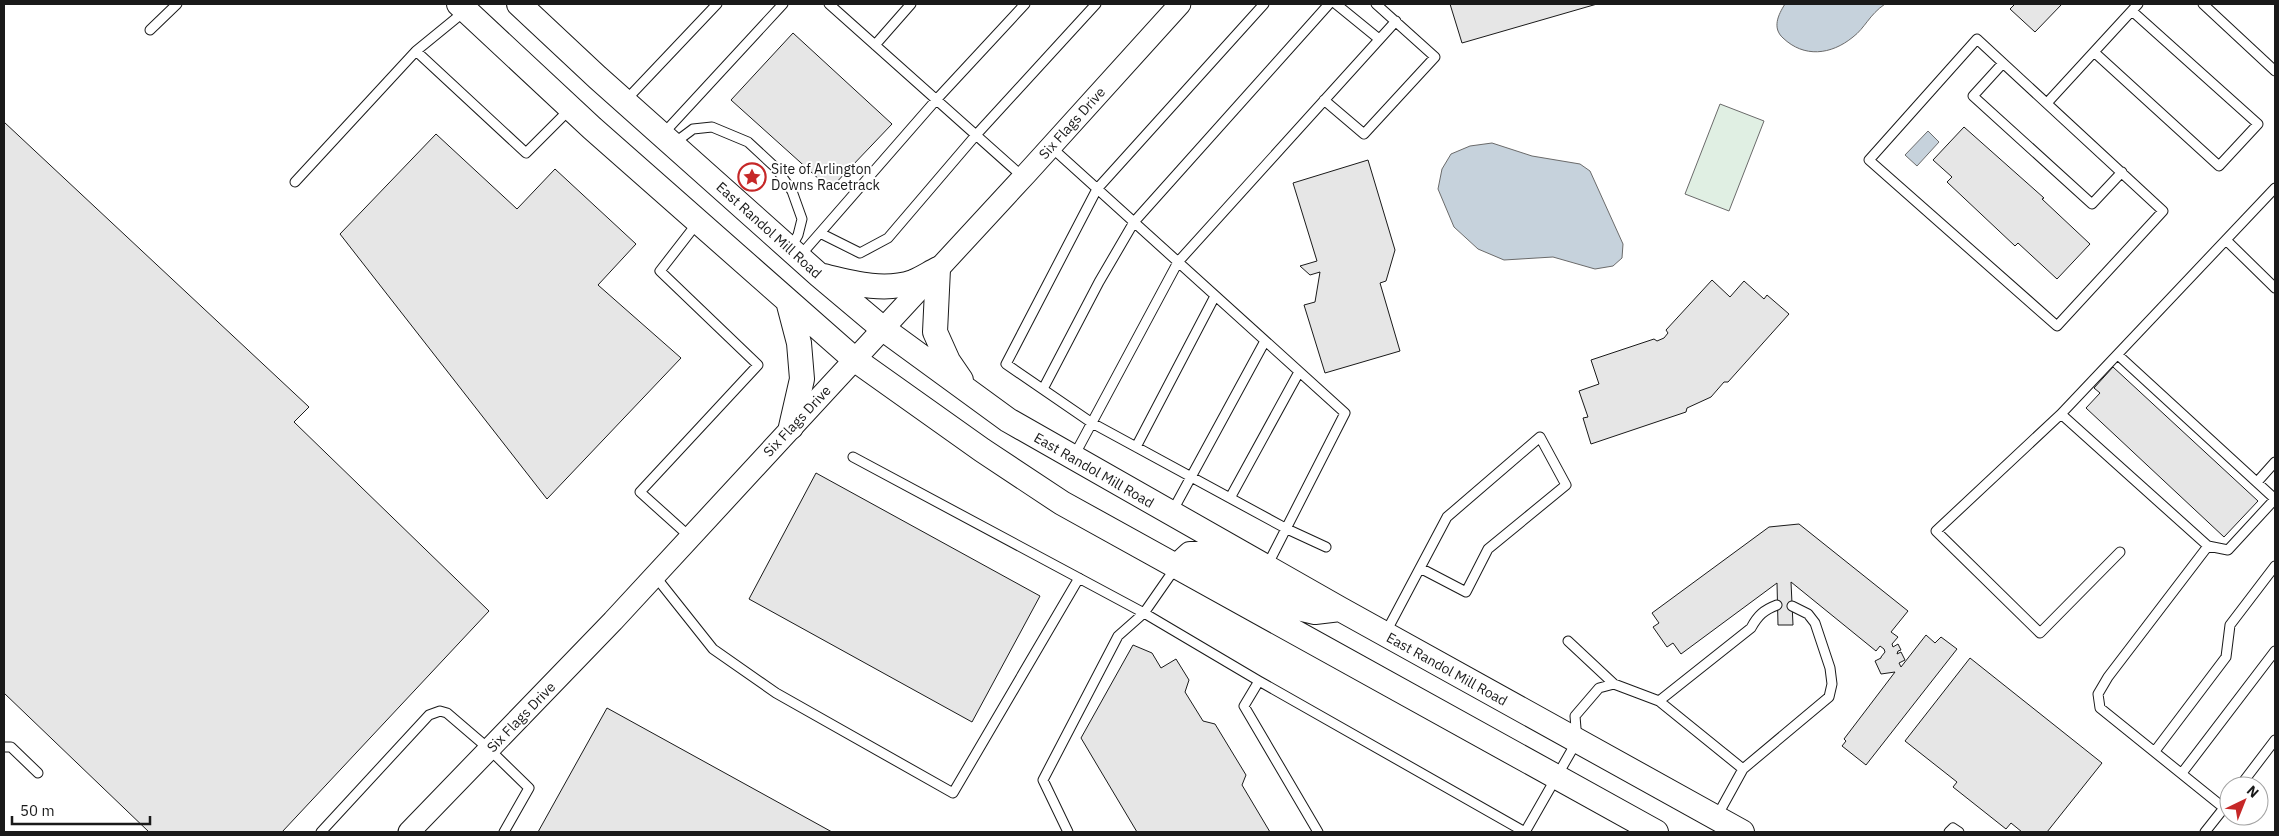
<svg xmlns="http://www.w3.org/2000/svg" width="2279" height="836" font-family="'IBM Plex Sans',sans-serif">
<style>
.green{fill:#e0efe3;stroke:#6a6a6a}
.water{fill:#c6d2dc;stroke:#6a6a6a}
.building{fill:#e6e6e6;stroke:#1a1a1a}
.lines{fill:none;stroke-linecap:round;stroke-linejoin:round}
.service-casing{stroke:#1a1a1a;stroke-width:11}
.tertiary-casing{stroke:#1a1a1a;stroke-width:23}
.secondary-casing{stroke:#1a1a1a;stroke-width:26}
.service{stroke:#fff;stroke-width:9}
.tertiary{stroke:#fff;stroke-width:21}
.secondary{stroke:#fff;stroke-width:24}
.labels{text-anchor:middle;dominant-baseline:central;stroke-width:4;stroke-linejoin:round;paint-order:stroke}
.street-label{font-size:14px;fill:#1a1a1a;stroke:#fff}
.poi-label{font-size:14px;fill:#1a1a1a;stroke:#fff;text-anchor:start}
</style>
<rect width="100%" height="100%" fill="#fff"/>
<!-- green -->
<path class="green" d="M1720,104L1764,121L1729,211L1685,194Z"/>
<!-- water -->
<path class="water" d="M1785,4H1885C1869,15 1865,28 1853,37C1831,55 1804,58 1783,38C1772,28 1778,15 1785,4Z
M1928,131L1939,142L1917,166L1905,155Z
M1492,143L1532,156L1580,164L1590,171L1623,244L1622,258L1613,266L1595,269L1553,257L1504,260L1478,249L1454,227L1438,189L1442,169L1451,154L1470,146Z"/>
<!-- building -->
<path class="building" d="M1450,4H1597L1462,43Z
M2015,4H2062L2035,32L2010,9Z
M793,33L892,124L830,189L731,100Z
M4,122L309,407L294,422L489,611L282,832H149L4,693Z
M1964,127L2044,198L2042,199L2090,244L2057,279L2018,243L2015,246L1947,182L1952,177L1933,160Z
M436,134L517,209L555,169L636,244L598,285L681,358L547,499L340,234Z
M1368,160L1395,250L1386,281L1380,283L1400,351L1325,373L1304,305L1315,302L1320,272L1310,275L1300,266L1317,261L1293,183Z
M1712,280L1730,297L1744,281L1764,299L1767,295L1789,314L1728,382H1724L1711,397L1687,408L1686,412L1591,444L1583,418L1588,417L1579,391L1599,384L1591,360L1654,339L1657,341L1664,338L1668,333L1666,330Z
M2113,367L2258,501L2224,537L2086,408L2100,393L2094,388Z
M816,473L1040,596L972,722L749,599Z
M1799,524L1908,611L1891,632L1898,637L1892,644L1893,647L1898,644L1901,650L1898,651L1897,654L1901,652L1905,660L1899,663L1901,667L1926,635L1935,643L1941,637L1957,649L1866,765L1842,746L1846,741L1844,739L1895,672L1881,674L1875,661L1881,658V657L1885,652L1884,649L1880,646L1876,651L1791,582L1793,625H1778L1777,583L1681,654L1673,643L1667,647L1653,627L1659,623L1652,613L1769,527Z
M1133,645L1152,653L1161,668L1176,659L1189,680L1185,692L1203,721L1215,724L1246,775L1242,785L1270,832H1137L1081,738Z
M1970,658L2102,763L2047,832H2022L2011,823L2006,829L1953,787L1957,782L1905,741Z
M607,708L832,832H538Z"/>
<g class="lines">
<!-- service casing -->
<g class="service-casing">
<path id="service" d="M829,4L1023,177
M1264,4L1097,189L1006,364L1092,423L1287,529L1326,547
M1336,4L1379,39
M2203,4L2275,71
M465,11L416,51L526,153L570,109
M150,30L177,4
M1977,39L2163,211L2057,326L1869,160Z
M875,45L911,4
M2094,52L2219,166L2258,124L2132,11
M2003,63L1973,96L2092,204L2122,172
M626,100L717,4
M1324,100L1364,134L1435,57L1376,4
M2047,103L2138,4
M663,134L783,4
M673,144L693,129L712,127L748,142L776,168L792,191L802,219L798,235L790,249
M1051,147L1345,413L1267,566
M295,182L416,51
M820,233L860,253L888,238L976,135L1096,4
M2226,240L2275,288
M799,257L936,100L1025,4
M2118,355L2275,499
M1043,389L1099,282L1134,222L1329,4
M2061,414L1936,531L2040,633L2120,552
M1136,447L1215,296
M1074,456L1178,262L1396,21
M853,457L1144,613L1259,681L1525,832L1577,741L1575,716L1599,688L1614,684L1659,701
M2258,481L2275,462
M1230,498L1299,372
M1172,512L1265,341
M690,537L640,492L758,365L660,271L698,222
M2208,546L2228,550L2275,499
M655,576L713,649L776,693L953,793L1079,578
M1385,634L1447,517L1540,437L1566,485L1488,549L1466,592L1420,568
M1568,641L1614,684
M1259,681L1244,706L1318,832
M4,747H11L38,773
M2155,751L2226,657L2230,625L2275,566
M1743,769L1659,701L1751,628C1758,615 1764,610 1777,605
M2182,773L2275,651
M2240,786L2275,740
M2229,801L2224,808L2100,708L2098,694L2108,677L2208,546L2061,414L2275,188
M1716,818L1743,769L1829,697L1832,684L1830,668L1815,623L1808,614L1792,606
M321,832L429,715L440,711L447,713L489,749L529,788L504,832
M1068,832L1043,780L1118,636L1144,613L1176,567
M1949,832L1953,828L1959,832
M2205,832L2224,808"/>
</g>
<!-- tertiary casing -->
<g class="tertiary-casing">
<path id="tertiary" d="M409,832L613,621L1027,173L1180,4"/>
</g>
<!-- secondary casing -->
<g class="secondary-casing">
<path id="secondary" d="M459,4L592,128L854,359L982,450L1062,503L1656,832
M519,4L597,77L819,275L882,328L1008,420L1340,609L1742,832
M823,276C852,283 884,292 913,282C921,279 930,273 938,269L935,332L948,361L961,380
M788,301L799,343L802,379L791,427
M1176,567L1190,554H1203L1294,607L1315,612L1340,609"/>
</g>
<!-- service -->
<use href="#service" class="service"/>
<!-- tertiary -->
<use href="#tertiary" class="tertiary"/>
<!-- secondary -->
<use href="#secondary" class="secondary"/>
</g>
<!-- icons -->
<defs>
<g id="sight-ring" transform="scale(1.4375)"><circle r="9.5" fill="#fff" stroke="#c62828" stroke-width="1.5"/><path d="M0-6L1.8-2.2L6-1.7L2.9 1.2L3.7 5.4L0 3.3L-3.7 5.4L-2.9 1.2L-6-1.7L-1.8-2.2Z" fill="#c62828"/></g>
</defs>
<g fill-rule="evenodd">
<use href="#sight-ring" x="752" y="177"/>
</g>
<g class="labels">
<!-- street labels -->
<g class="street-label">
<text transform="translate(1072 123) rotate(-48)">Six Flags Drive</text>
<text transform="translate(769 230) rotate(42)">East Randol Mill Road</text>
<text transform="translate(797 421) rotate(-47)">Six Flags Drive</text>
<text transform="translate(1094 470) rotate(30)">East Randol Mill Road</text>
<text transform="translate(1447 669) rotate(29)">East Randol Mill Road</text>
<text transform="translate(521 717) rotate(-46)">Six Flags Drive</text>
</g>
<!-- poi labels -->
<g class="poi-label">
<text x="771" y="169">Site of Arlington<tspan x="771" dy="16">Downs Racetrack</tspan></text>
</g>
</g>
<!-- border -->
<rect width="2279" height="836" fill="none" stroke="#1a1a1a" stroke-width="10"/>
<!-- north arrow -->
<g transform="translate(2244 801) rotate(43)"><circle r="24" fill="#ffffff" stroke="#a3a3a3"/>
<path d="M0-4L9 19L0 12L-9 19Z" fill="#c62828"/>
<text y="-8" font-size="14" font-weight="bold" text-anchor="middle" fill="#1a1a1a">N</text>
</g>
<!-- scale -->
<path d="M12 816v8h138v-8" fill="none" stroke="#1a1a1a" stroke-width="2.5"/>
<text x="20" y="816" font-size="15" fill="#1a1a1a" stroke="#ffffff" stroke-width="4" paint-order="stroke">50 m</text>
</svg>
